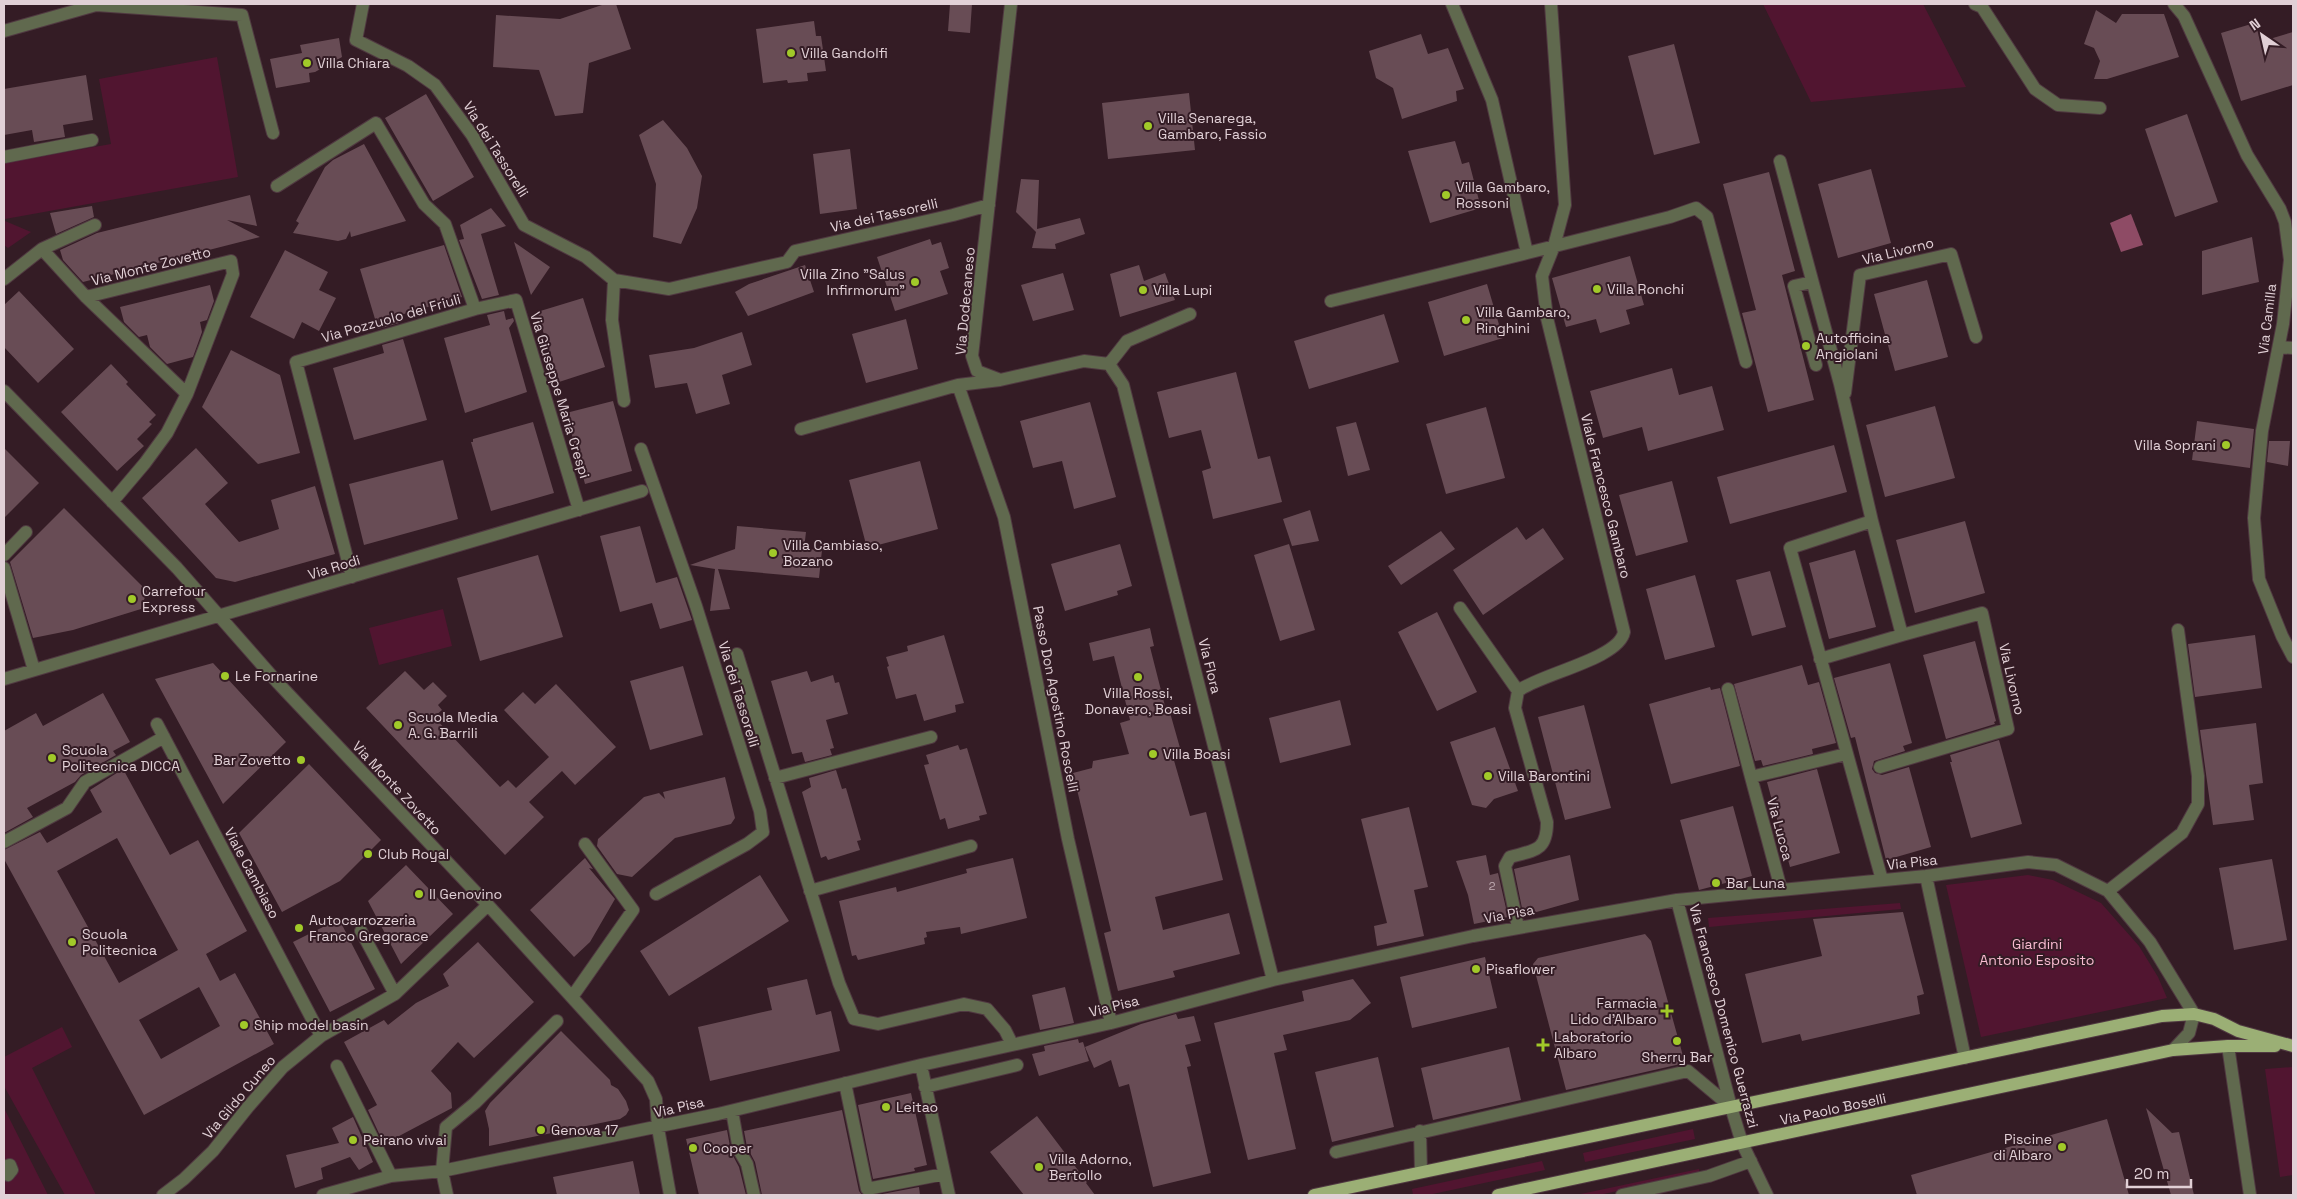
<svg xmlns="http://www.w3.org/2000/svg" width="2297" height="1199" font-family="'Space Grotesk',sans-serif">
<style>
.green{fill:#511530}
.water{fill:#8e4b65}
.building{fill:#684c55;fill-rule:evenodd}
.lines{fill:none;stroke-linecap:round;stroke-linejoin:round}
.minor-casing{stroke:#503941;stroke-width:14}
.major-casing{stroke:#503941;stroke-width:14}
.minor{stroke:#60694e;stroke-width:12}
.major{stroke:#9baf75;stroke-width:12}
.poi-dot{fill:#a1c929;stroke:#341c25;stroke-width:2}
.labels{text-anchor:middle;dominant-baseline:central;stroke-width:4;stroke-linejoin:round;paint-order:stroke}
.number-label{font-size:11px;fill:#c3afb6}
.poi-label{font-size:14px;fill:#e1d0d6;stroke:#341c25;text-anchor:start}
.street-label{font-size:14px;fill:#e1d0d6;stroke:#341c25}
.park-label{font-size:14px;fill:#f8bbd0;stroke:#341c25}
</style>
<rect width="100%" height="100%" fill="#341c25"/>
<!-- green -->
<path class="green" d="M1763,4H1923L1966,87L1811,102Z
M217,57L238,177L5,219L4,163L111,144L99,79Z
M4,219L5,221L31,232L8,248L4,245Z
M443,609L452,646L379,665L369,628Z
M2028,875L2053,880L2101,903L2139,946L2158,977L2167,998L1981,1037L1946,885Z
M1900,903L1901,909L1709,927L1708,918Z
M62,1027L72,1047L32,1068L96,1195H65L4,1086V1057Z
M2293,1067V1175L2280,1177L2265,1069Z
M4,1108L48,1195H4Z
M1693,1129L1695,1139L1585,1162L1583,1153Z
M1542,1161L1545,1170L1428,1195H1413L1412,1189Z
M1699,1169L1700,1173L1599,1195H1576Z"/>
<!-- water -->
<path class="water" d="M2131,214L2143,245L2121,252L2110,223Z"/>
<!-- building -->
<path class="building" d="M605,4H616L631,49L589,63L583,113L555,116L539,70L493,67L496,15L560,19Z
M950,4H972L970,33L948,31Z
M2096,10L2116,23L2122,14H2164L2179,57L2107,79H2094L2100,61L2094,48L2084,44Z
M814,21L816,36H821L826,71L807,73L808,81L788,83L787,80L763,83L756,29Z
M2258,22L2263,41L2293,32V85L2241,101L2221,33Z
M1421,34L1428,54L1448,48L1464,89L1456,91L1457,101L1402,119L1393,88L1376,78L1369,51Z
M339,38L342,57L315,72L309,73L310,82L276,88L270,59L302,53L300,45Z
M1674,44L1700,143L1654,155L1628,56Z
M86,75L93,120L63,125L65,137L34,142L32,130L4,135V89Z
M1189,93L1195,150L1108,159L1102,103Z
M426,94L474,177L433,201L385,118Z
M2187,114L2218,202L2175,217L2145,129Z
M663,120L687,148L702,176L697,208L681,244L653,237L656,184L639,135Z
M1455,141L1462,164L1469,162L1481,208L1430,223L1408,151Z
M364,144L406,221L351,237L350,231L346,239L338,241L293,233L299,223L296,221L325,167L333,160Z
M850,149L857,209L820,214L813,154Z
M1871,169L1891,243L1838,258L1818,184Z
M1769,172L1795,271L1782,275L1814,400L1768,412L1742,313L1756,310L1723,184Z
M1021,179L1039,180L1037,229L1080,218L1085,234L1055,244L1056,249L1032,248L1036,232L1016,212Z
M250,195L257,226L227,220L260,237L83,282L63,260L60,250L97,233Z
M92,206L94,217L56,234L50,213Z
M491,208L506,226L481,234L499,295L482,299L459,240L464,239L460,225Z
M2252,237L2259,282L2202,295V251Z
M930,239L932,245L941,242L949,268L940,271L948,294L895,311L877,257Z
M514,242L550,267L531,295Z
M444,245L462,297L397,316L399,323L378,329L360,269Z
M285,250L328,272L319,290L336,298L319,331L302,322L294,339L250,317Z
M1630,256L1644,305L1626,310L1630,324L1600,333L1596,319L1566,327L1552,278Z
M805,265L814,292L748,316L735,292L749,284Z
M1139,265L1144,281L1165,273L1175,300L1120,317L1110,274Z
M1063,273L1074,310L1033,321L1021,285Z
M1927,280L1948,357L1895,371L1874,294Z
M1487,284L1503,338L1444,356L1428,302Z
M210,285L214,301L207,320L200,322L202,332L193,357L167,364L150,347L147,335L139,337L124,322L120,307Z
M19,291L74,349L38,383L4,347V305Z
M583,298L605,367L559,382L537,312Z
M504,311L506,320L513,318L514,321L509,328L527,392L465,413L444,338L490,325L487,315Z
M1384,314L1399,362L1309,389L1294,341Z
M906,319L918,369L866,383L852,334Z
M742,332L752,365L722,375L730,404L696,414L687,383L655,388L649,355L694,348Z
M403,339L427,420L354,440L333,368L384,353L382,345Z
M231,350L280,375L300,453L258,464L202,407Z
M111,364L128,382L126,384L156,415L149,422L152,424L137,439L144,446L117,471L61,412Z
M1672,368L1679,395L1712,386L1724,430L1648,451L1642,427L1603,438L1590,391Z
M1236,372L1258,459L1270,456L1282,502L1213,519L1202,471L1211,468L1201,430L1169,438L1157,392Z
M613,401L632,471L585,484L566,413Z
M1090,402L1116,497L1074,509L1062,461L1033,468L1020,421Z
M1935,406L1955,478L1885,497L1866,425Z
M1486,407L1505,478L1446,494L1426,424Z
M2197,421L2254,429L2250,468L2192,460Z
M533,422L554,493L491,511L471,442H473V439Z
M1356,422L1370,470L1348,476L1336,427Z
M2269,441H2290L2288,466L2267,462Z
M1834,445L1847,492L1730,524L1717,477Z
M4,448L39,483L4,518Z
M196,448L228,483L205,504L239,542L279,529L271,500L315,486L335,554L235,582L216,578L142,498Z
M443,460L458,519L364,545L349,484Z
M920,461L938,529L867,548L849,480Z
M1672,481L1688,542L1636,556L1619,495Z
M64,508L147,591L141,609L73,630L33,638L10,562Z
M1310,510L1319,541L1292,546L1283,519Z
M1965,521L1985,593L1915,613L1896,540Z
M640,526L656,583L677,577L692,620L660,629L652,603L620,612L600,536Z
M737,526L806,532L804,549L822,550L819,578L718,569L730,609L710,611L715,569L690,565L735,549Z
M1517,527L1526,540L1543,528L1564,559L1483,615L1453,570Z
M1441,531L1455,549L1401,585L1388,566Z
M1120,544L1132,586L1117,591L1118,595L1065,611L1051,564Z
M1289,544L1315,630L1280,641L1254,555Z
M1855,550L1876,627L1829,639L1809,563Z
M538,555L563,637L480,661L457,578Z
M1770,571L1786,627L1752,636L1736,580Z
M1695,575L1715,647L1665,660L1646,589Z
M1437,612L1477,692L1437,711L1398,632Z
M1150,628L1154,646L1150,647L1166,710L1169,709L1182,755L1173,757L1190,816L1206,812L1223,880L1155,897L1163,930L1229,913L1240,954L1173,971L1175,977L1118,991L1104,933L1111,931L1073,773L1092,768L1093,761L1129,754L1120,723L1130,720L1114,656L1093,661L1089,643Z
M944,635L964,703L955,705L956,712L924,721L916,694L896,699L887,667L889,666L886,657L908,651L907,646Z
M2255,635L2262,688L2195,697L2188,644Z
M1975,641L1996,721L1994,722L1995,724L1946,739L1923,655Z
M213,663L286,742L223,804L155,679Z
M1890,663L1912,743L1903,746L1905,751L1874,761L1872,769L1875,773L1882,775L1909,767L1931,847L1886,860L1855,737L1851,738L1834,678Z
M1802,665L1808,685L1819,682L1836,743L1812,749L1813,754L1763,766L1761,760L1755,761L1734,684Z
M683,666L703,735L650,750L630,681Z
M405,671L424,690L433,682L447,696L438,705L442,710L434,717L500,787L508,780L516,788L549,757L504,710L523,692L535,704L556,684L616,747L575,785L562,771L529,802L544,817L505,855L366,708Z
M807,671L811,682L833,675L835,683L839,682L848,714L826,720L834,748L830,749L832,755L805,762L802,752L792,754L771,681Z
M1710,687L1711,690L1720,688L1740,766L1671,784L1649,704Z
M103,693L130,742L113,751L116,755L81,775L75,782L27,808L33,817L4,833V731L36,713L43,726Z
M1340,700L1351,745L1280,763L1269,718Z
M1584,705L1611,808L1565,820L1538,717Z
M2256,723L2263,783L2249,785L2254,820L2213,825L2200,730Z
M1495,727L1518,791L1494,799L1486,808L1472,805L1450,742Z
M1999,740L2022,824L1971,838L1950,762H1952L1950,755Z
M958,745L960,750L967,748L987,814L979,816L980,820L948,829L945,818L940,820L924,765L929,764L926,755Z
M309,764L381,840L340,881L282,912L239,833Z
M123,769L170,855L198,840L247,931L206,954L220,981L235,973L274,1044L144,1115L4,859V850L40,832L47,843L102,812L90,790ZM117,838L178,950L119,983L57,871ZM199,987L220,1026L161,1059L139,1020Z
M1817,769L1840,853L1790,867L1767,782Z
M836,770L842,789L846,788L861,840L857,841L860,850L828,860L826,856L821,858L802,792L811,787L809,778Z
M725,777L735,818L731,824L675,838L632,877L617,874L597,846L598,839L644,797L659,793L665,799L663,792Z
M1733,806L1752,876L1699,890L1680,820Z
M1409,807L1428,887L1414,890L1424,936L1377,946L1374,926L1387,923L1361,819Z
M1486,855L1490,875L1498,873L1508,917L1474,924L1468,895L1456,861Z
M1570,855L1579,900L1526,915L1523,913L1514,869Z
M585,858L593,869L589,868L615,899L590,942L574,957L530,910Z
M1013,858L1027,918L961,934L960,927L926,932L927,937L924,938L925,944L858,960L856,955L852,956L839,901L896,887L897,892L967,873L966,869Z
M2272,859L2287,940L2234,950L2219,868Z
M406,865L453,914L401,964L368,901Z
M760,875L789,921L669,996L640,951Z
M1903,912L1924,994L1917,996L1920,1014L1802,1041L1800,1034L1762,1043L1745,974L1822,956L1813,919Z
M339,919L375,989L330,1012L293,942Z
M1645,934L1651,941L1685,1063L1566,1090L1533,964L1538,958Z
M478,942L534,1002L474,1058L458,1042L431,1071L451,1093L452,1108L384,1144L368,1110L377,1105L344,1042L384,1020L388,1025L416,1003L449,986L443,974Z
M1485,957L1497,1008L1412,1028L1400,977Z
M807,979L816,1015L831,1011L840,1051L710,1081L698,1027L772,1010L767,988Z
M1353,979L1371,1003L1350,1020L1283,1035L1287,1050L1274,1053L1296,1149L1248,1160L1214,1023L1304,1001L1302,991Z
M1065,987L1074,1023L1040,1030L1032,995Z
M1176,1014L1178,1019L1194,1016L1201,1041L1185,1045L1191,1066L1187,1067L1211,1173L1153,1187L1129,1084L1119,1087L1111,1060L1094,1068L1085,1047L1141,1024Z
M561,1031L610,1080L611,1085L618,1089L626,1101L629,1110L626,1115L620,1119L489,1146V1129L485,1111L490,1103Z
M1078,1039L1079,1043L1083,1042L1089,1061L1039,1076L1032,1054L1045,1051L1044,1046Z
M1509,1047L1521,1100L1433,1120L1421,1068Z
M1378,1057L1394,1127L1332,1142L1315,1072Z
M911,1093L927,1165L914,1168L915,1171L873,1179L858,1105Z
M2146,1108L2172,1133L2179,1132L2194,1195H2171Z
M842,1110L859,1191L862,1195H762L755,1162L747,1147L744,1131Z
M1037,1116L1087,1182L1086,1183L1095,1195H1024L990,1152Z
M353,1117L373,1162L359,1170L350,1157L321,1168L323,1179L295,1188L286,1155L339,1143L332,1128Z
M2107,1119L2129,1195H1917L1911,1175Z
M727,1130L731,1152L739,1167L746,1195H699L686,1139Z
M633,1161L640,1195H557L553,1177Z
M919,1187L920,1195H877Z"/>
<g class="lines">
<!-- minor casing -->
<g class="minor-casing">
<path id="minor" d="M363,4L356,40L408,66L435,85L472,135L524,225L586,257L614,280L669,289L787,262L795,251L953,215L989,205
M1452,4L1492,100L1527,253
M1975,4L1982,7L2035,89L2058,105L2100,108
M2174,4L2184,16L2247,155L2280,209L2285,222L2290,260L2283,324L2262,431L2254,518L2259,579L2282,636L2293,657
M4,31L96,5L242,15L273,133
M4,157L92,140
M1780,161L1840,384L1872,521L1902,635L1820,659
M277,186L376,123L424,204L445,224L475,309
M95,225L42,249L86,297L187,394L167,433L145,463L112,502
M4,279L42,249
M614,280L612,320L624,401
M1812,282L1794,286L1816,365
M86,297L231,261L233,274L187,394
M1331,301L1527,253L1670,217L1696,208L1707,217L1746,362
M2280,347L2293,348
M1109,364L1127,341L1190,314
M998,379L977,371L972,356L1011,4
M958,385L1004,517L1068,839L1111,1023
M4,391L177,568L278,683L488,905L648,1081L656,1099L658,1128L670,1195
M1845,393L1860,275L1951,254L1976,337
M801,429L958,385L1000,380L1084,361L1109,364L1123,385L1273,980
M641,449L696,606L760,811L763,832L747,844L656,894
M1872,521L1790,548L1882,880
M4,555L26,532
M4,568L34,670
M352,577L296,362L475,309L516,300L579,510
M1460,608L1518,691
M737,654L839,983L854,1019L878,1024L964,1004L987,1009L1005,1030L1012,1044
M4,679L642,491
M1728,689L1751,777
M157,724L321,1036
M1880,767L2008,729L1982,613L1902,635
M775,778L931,737
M4,842L67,808L85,782L164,737
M1926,876L1965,1058
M1781,889L1751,777L1846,754
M810,891L971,846
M2108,891L2182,833L2198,804V776L2178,630
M1677,900L1731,1107L1742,1143L1767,1195
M1518,927L1505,866L1510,857C1535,850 1547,851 1547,822L1515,708L1518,691C1540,674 1619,659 1624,632L1547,318L1542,276L1554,246L1565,205L1551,4
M361,931L395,994
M572,997L633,910L585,844
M2228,1046L2250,1195
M921,1065L949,1195
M337,1066L391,1176
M845,1083L867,1189L944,1174
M925,1087L1017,1065
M732,1111L739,1150L747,1164L754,1195
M1420,1131L1421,1172
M1336,1152L1688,1071L1731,1107
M4,1167L10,1165L12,1170L8,1175L4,1173
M163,1195L184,1179L213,1151L248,1107L283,1067L321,1036L395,994L488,905
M323,1195L391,1176L442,1171L718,1114L921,1065L1111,1023L1273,980L1473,936L1677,900L1926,876L2028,862L2056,865L2108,891L2150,942L2194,1014L2189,1033L2173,1050
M447,1195L442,1171L446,1127L475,1103L557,1021
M1622,1195L1709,1176L1751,1161"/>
</g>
<!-- major casing -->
<g class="major-casing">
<path id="major" d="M1314,1195L2162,1016L2194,1014L2214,1019L2238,1031L2293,1046
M1498,1195L2173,1050L2228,1046H2275"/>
</g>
<!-- minor -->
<use href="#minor" class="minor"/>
<!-- major -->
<use href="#major" class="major"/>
</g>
<!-- markers -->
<g class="poi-dot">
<circle cx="791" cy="53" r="5"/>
<circle cx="307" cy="63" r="5"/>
<circle cx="1148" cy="126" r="5"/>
<circle cx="1446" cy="195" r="5"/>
<circle cx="915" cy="282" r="5"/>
<circle cx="1597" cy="289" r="5"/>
<circle cx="1143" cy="290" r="5"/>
<circle cx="1466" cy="320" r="5"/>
<circle cx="1806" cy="346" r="5"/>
<circle cx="2226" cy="445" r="5"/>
<circle cx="773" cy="553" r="5"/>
<circle cx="132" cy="599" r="5"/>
<circle cx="225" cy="676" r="5"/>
<circle cx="1138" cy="677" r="5"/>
<circle cx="398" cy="725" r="5"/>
<circle cx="1153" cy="754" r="5"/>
<circle cx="52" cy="758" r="5"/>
<circle cx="301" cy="760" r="5"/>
<circle cx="1488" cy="776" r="5"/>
<circle cx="368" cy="854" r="5"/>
<circle cx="1716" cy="883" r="5"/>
<circle cx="419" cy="894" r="5"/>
<circle cx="299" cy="928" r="5"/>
<circle cx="72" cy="942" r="5"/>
<circle cx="1476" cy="969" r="5"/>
<path d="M1664.5 1003.5h5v5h5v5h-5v5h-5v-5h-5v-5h5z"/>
<circle cx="244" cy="1025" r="5"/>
<circle cx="1677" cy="1041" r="5"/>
<path d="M1540.5 1037.5h5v5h5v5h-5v5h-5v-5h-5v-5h5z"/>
<circle cx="886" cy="1107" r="5"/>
<circle cx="541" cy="1130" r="5"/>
<circle cx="353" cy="1140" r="5"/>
<circle cx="2062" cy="1147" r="5"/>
<circle cx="693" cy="1148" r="5"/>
<circle cx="1039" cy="1167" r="5"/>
</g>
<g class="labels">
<!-- number labels -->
<g class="number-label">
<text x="1492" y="886">2</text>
</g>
<!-- poi labels -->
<g class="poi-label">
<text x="801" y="53">Villa Gandolfi</text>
<text x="317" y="63">Villa Chiara</text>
<text x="1158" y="118">Villa Senarega,<tspan x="1158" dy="16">Gambaro, Fassio</tspan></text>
<text x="1456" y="187">Villa Gambaro,<tspan x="1456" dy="16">Rossoni</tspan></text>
<text x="905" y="274" text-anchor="end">Villa Zino "Salus<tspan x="905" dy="16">Infirmorum"</tspan></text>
<text x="1607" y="289">Villa Ronchi</text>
<text x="1153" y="290">Villa Lupi</text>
<text x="1476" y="312">Villa Gambaro,<tspan x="1476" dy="16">Ringhini</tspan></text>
<text x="1816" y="338">Autofficina<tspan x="1816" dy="16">Angiolani</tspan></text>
<text x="2216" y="445" text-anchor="end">Villa Soprani</text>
<text x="783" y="545">Villa Cambiaso,<tspan x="783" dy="16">Bozano</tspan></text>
<text x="142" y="591">Carrefour<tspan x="142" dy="16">Express</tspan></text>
<text x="235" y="676">Le Fornarine</text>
<text x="1138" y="693" text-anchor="middle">Villa Rossi,<tspan x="1138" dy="16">Donavero, Boasi</tspan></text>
<text x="408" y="717">Scuola Media<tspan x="408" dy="16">A. G. Barrili</tspan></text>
<text x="62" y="750">Scuola<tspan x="62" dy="16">Politecnica DICCA</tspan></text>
<text x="1163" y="754">Villa Boasi</text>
<text x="291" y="760" text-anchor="end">Bar Zovetto</text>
<text x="1498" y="776">Villa Barontini</text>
<text x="378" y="854">Club Royal</text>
<text x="1726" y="883">Bar Luna</text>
<text x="429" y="894">Il Genovino</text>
<text x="309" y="920">Autocarrozzeria<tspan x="309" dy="16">Franco Gregorace</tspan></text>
<text x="82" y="934">Scuola<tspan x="82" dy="16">Politecnica</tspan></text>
<text x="1486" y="969">Pisaflower</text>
<text x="1657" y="1003" text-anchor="end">Farmacia<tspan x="1657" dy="16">Lido d'Albaro</tspan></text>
<text x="254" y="1025">Ship model basin</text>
<text x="1554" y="1037">Laboratorio<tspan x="1554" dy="16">Albaro</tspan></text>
<text x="1677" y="1057" text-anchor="middle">Sherry Bar</text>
<text x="896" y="1107">Leitao</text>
<text x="551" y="1130">Genova 17</text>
<text x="2052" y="1139" text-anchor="end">Piscine<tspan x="2052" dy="16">di Albaro</tspan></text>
<text x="363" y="1140">Peirano vivai</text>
<text x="703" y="1148">Cooper</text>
<text x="1049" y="1159">Villa Adorno,<tspan x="1049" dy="16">Bertollo</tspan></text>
</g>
<!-- street labels -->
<g class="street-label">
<text transform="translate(496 149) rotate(58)">Via dei Tassorelli</text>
<text transform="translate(884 215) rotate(-13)">Via dei Tassorelli</text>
<text transform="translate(1898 251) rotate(-14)">Via Livorno</text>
<text transform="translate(151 266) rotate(-14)">Via Monte Zovetto</text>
<text transform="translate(965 301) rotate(-85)">Via Dodecaneso</text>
<text transform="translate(391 318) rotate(-16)">Via Pozzuolo del Friuli</text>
<text transform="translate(2267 319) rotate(-83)">Via Camilla</text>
<text transform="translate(560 395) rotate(73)">Via Giuseppe Maria Crespi</text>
<text transform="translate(1606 496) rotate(76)">Viale Francesco Gambaro</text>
<text transform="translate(334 567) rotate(-17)">Via Rodi</text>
<text transform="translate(1210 666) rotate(76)">Via Flora</text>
<text transform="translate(2012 679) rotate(77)">Via Livorno</text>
<text transform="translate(739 694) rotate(73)">Via dei Tassorelli</text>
<text transform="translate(1056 699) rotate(79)">Passo Don Agostino Roscelli</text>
<text transform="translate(397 788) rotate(47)">Via Monte Zovetto</text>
<text transform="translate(1780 829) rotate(75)">Via Lucca</text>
<text transform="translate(1912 862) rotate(-6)">Via Pisa</text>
<text transform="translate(252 873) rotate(62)">Viale Cambiaso</text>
<text transform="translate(1509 914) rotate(-11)">Via Pisa</text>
<text transform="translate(1114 1006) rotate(-14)">Via Pisa</text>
<text transform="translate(1724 1016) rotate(75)">Via Francesco Domenico Guerrazzi</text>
<text transform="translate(239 1097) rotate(-50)">Via Gildo Cuneo</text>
<text transform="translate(679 1107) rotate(-13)">Via Pisa</text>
<text transform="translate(1833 1109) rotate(-12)">Via Paolo Boselli</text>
</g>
<!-- park labels -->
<g class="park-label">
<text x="2037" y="944">Giardini<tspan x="2037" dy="16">Antonio Esposito</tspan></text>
</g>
</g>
<!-- border -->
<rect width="2297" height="1199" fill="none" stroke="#e1d0d6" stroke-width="10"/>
<!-- north arrow -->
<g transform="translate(2262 35) rotate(326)" stroke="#341c25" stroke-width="4" paint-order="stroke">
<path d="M0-4L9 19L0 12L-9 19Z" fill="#e1d0d6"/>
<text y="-8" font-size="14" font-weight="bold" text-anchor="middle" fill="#e1d0d6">N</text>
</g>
<!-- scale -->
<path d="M2127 1179v8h64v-8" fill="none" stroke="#e1d0d6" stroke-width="2.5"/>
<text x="2134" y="1179" font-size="15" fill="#e1d0d6" stroke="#341c25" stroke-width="4" paint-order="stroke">20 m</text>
</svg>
